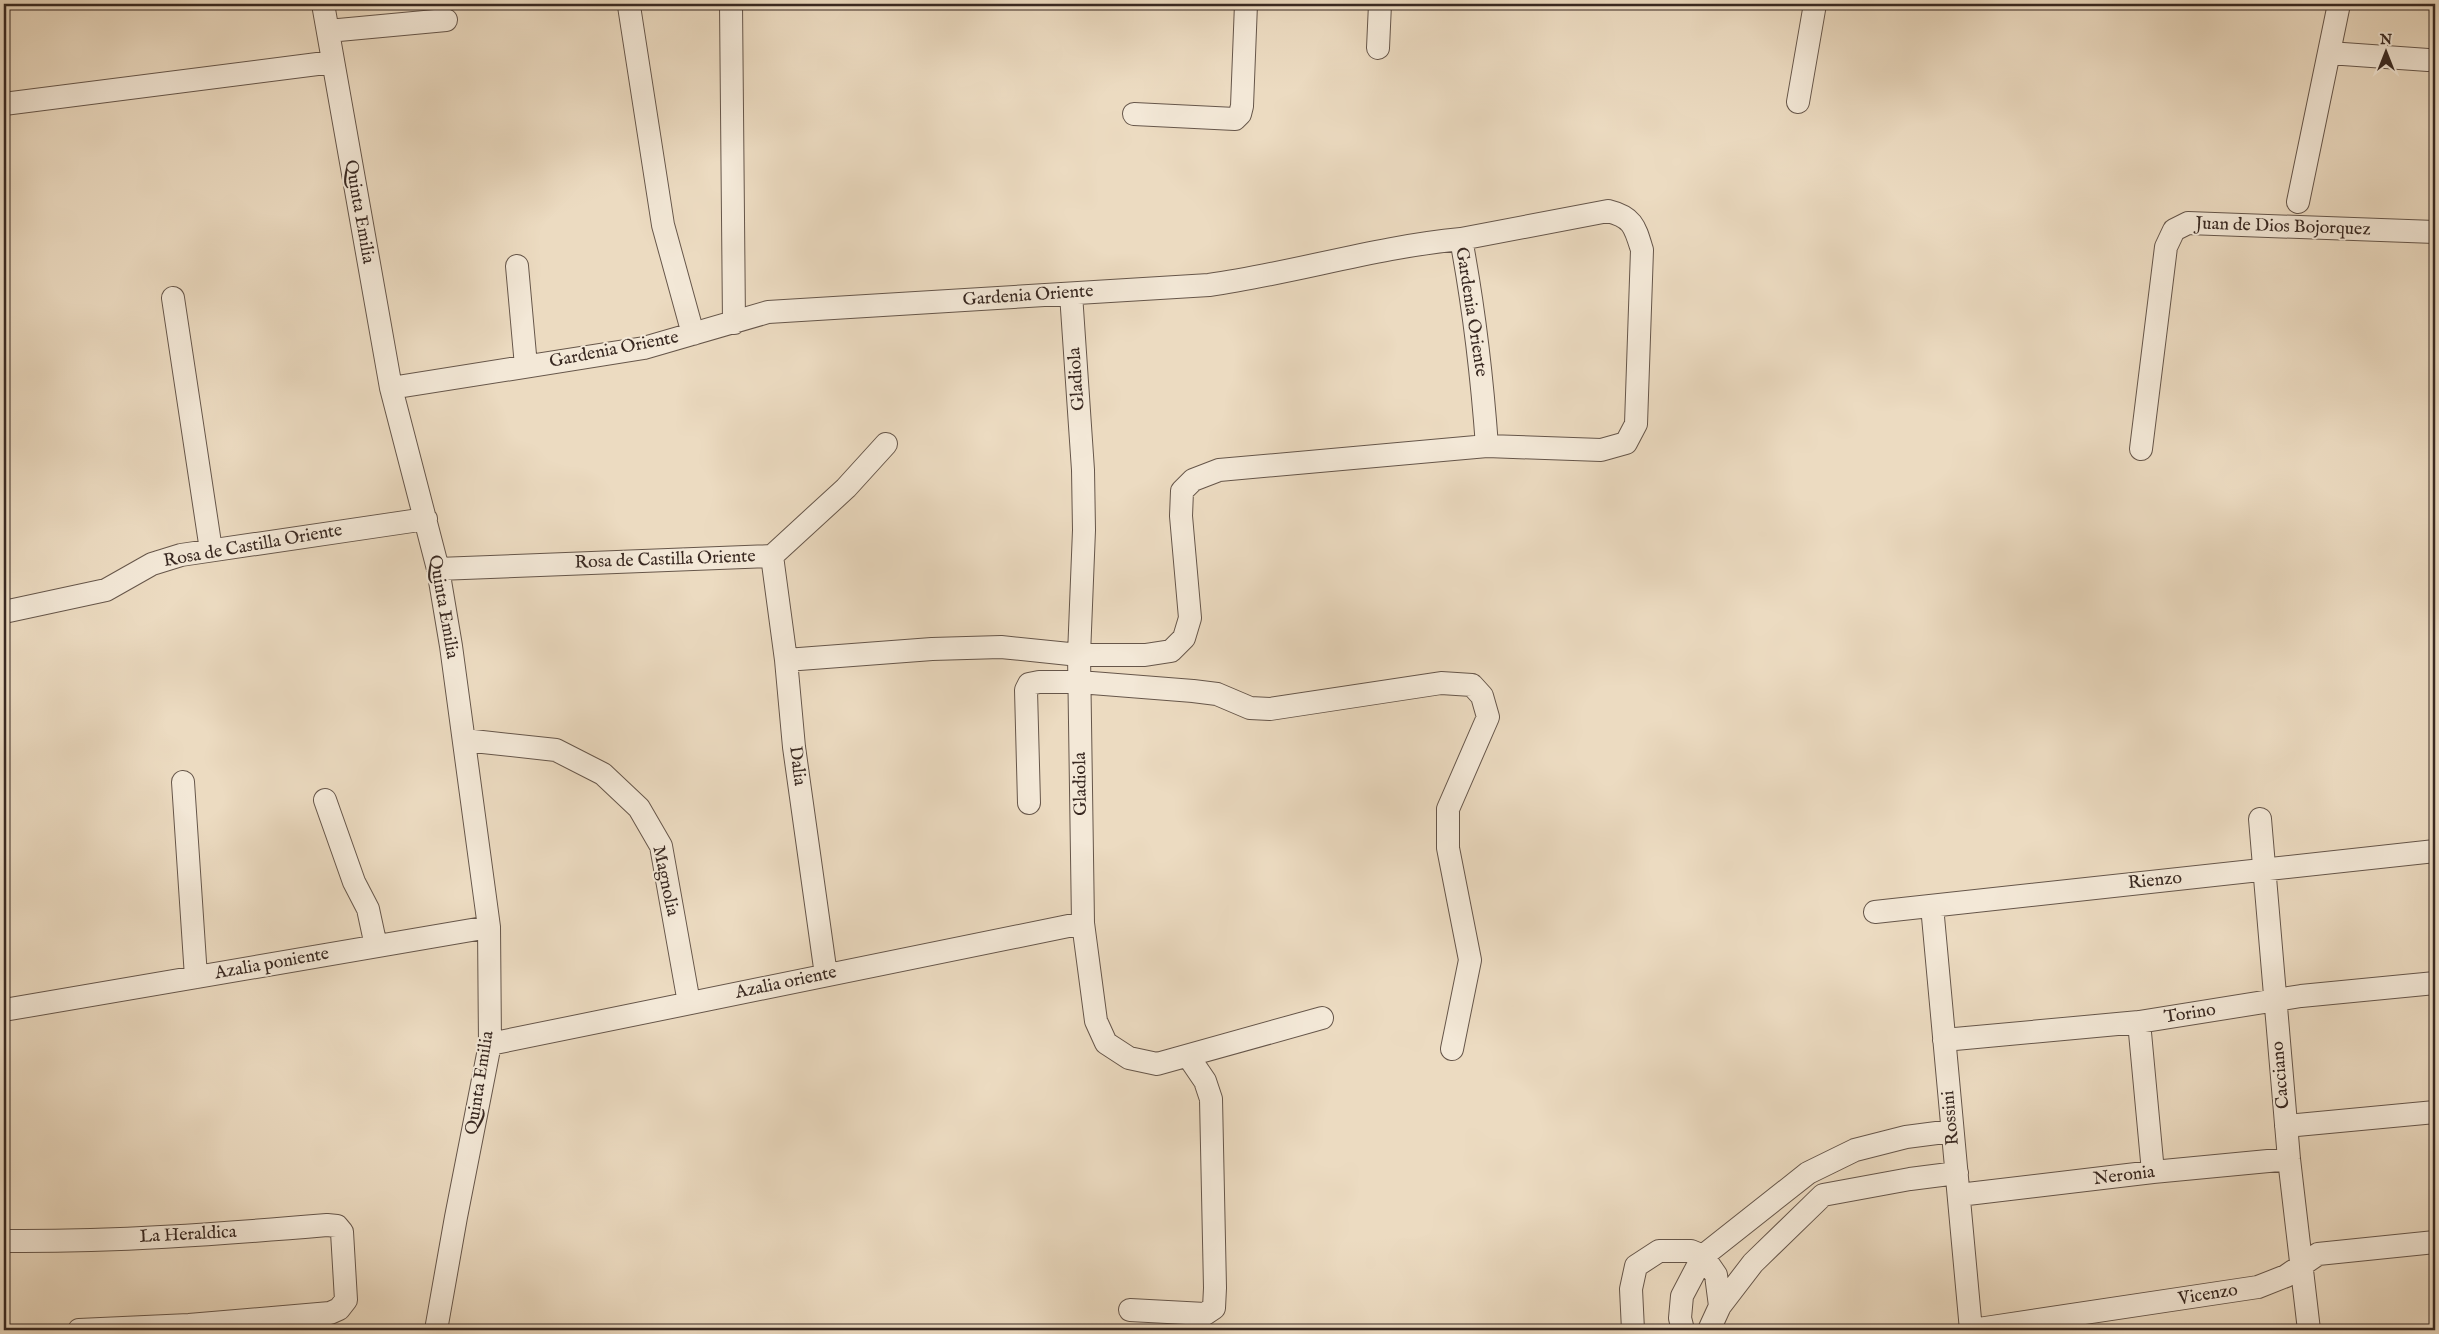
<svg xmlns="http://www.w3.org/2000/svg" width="2439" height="1334" font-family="'IM FELL English',serif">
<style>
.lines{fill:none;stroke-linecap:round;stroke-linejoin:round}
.minor-casing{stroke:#66564a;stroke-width:24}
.minor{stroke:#f3e8d7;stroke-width:22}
.labels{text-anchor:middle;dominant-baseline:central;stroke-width:4;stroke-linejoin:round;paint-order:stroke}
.street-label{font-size:18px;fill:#392922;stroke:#f3e8d7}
</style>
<rect width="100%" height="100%" fill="#ecdbc1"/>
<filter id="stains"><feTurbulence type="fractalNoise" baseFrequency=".004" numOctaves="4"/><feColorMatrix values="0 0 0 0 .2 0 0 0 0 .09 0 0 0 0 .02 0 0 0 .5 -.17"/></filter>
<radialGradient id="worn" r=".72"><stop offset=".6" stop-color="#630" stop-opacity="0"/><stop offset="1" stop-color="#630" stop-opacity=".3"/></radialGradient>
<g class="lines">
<!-- minor casing -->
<g class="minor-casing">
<path id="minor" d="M323,4L391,388L438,569L451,646L489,927L490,1044L456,1217L436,1330
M731,4L734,323
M629,6L663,225L693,334
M328,31L446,20
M1378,48L1380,4
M2329,53L2428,60
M1798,102L1815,4
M4,104L333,62
M1134,114L1235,119L1240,114L1242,106L1246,4
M2298,202L2339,4
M517,266L526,366
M1071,294L1083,470L1084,530L1079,655L1083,923L1096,1021L1106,1043L1129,1058L1157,1064L1322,1018
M173,298L211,550
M391,388L644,348L768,312L1209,285C1294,273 1376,247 1461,239C1474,308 1482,377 1487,446
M2141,449L2166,247L2174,230L2188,223L2435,232
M772,556L786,660L794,747L826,975
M772,556L846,488L886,444
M438,569L772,556
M4,612L106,590L152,564L181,555L426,519
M786,660L932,649L1001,647L1079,655H1145L1171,651L1184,638L1190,618L1181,516L1182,491L1193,480L1219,470L1487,446L1601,450L1626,443L1636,424L1642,250C1635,227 1633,217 1608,211L1461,239
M464,740L556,750L603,774L639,808L661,846L689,1003
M183,782L196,977
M325,800L354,882L368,909L376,946
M1029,803L1026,690L1029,684L1039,682H1079L1193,691L1217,694L1250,708L1270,709L1441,683L1472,685L1482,696L1488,717L1448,809V848L1470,960L1452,1049
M2260,819L2289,1159L2309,1330
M1932,906L1971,1330
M1875,912L2435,851
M4,1010L489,927
M2139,1022L2153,1172
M1944,1040L2139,1022L2301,996L2435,983
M490,1044L1083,923
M2286,1126L2435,1112
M1959,1195L2153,1172L2289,1159
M4,1241C112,1242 220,1234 327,1225L337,1226L342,1232L346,1300L339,1309L330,1313L189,1325L79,1330
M1130,1310L1205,1314L1214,1308L1215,1288L1211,1099L1205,1081L1188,1056
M1633,1330L1631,1289L1636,1266L1659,1251H1691L1703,1256L1716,1275L1720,1306
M1683,1330L1680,1318L1682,1296L1703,1256L1808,1173L1855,1150L1906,1137L1952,1131
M1709,1330L1720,1306L1753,1263L1823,1195L1910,1179L1957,1173
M1972,1330L2258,1287L2286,1276L2318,1254L2435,1242"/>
</g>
<!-- minor -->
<use href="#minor" class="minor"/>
</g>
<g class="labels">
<!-- street labels -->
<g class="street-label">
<text transform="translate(359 212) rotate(80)">Quinta Emilia</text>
<text transform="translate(2283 227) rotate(2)">Juan de Dios Bojorquez</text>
<text transform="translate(1028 296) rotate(-4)">Gardenia Oriente</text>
<text transform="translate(1471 312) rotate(81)">Gardenia Oriente</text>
<text transform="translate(614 350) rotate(-11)">Gardenia Oriente</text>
<text transform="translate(1077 379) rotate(-94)">Gladiola</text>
<text transform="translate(253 546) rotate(-10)">Rosa de Castilla Oriente</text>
<text transform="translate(665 560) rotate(-2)">Rosa de Castilla Oriente</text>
<text transform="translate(443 607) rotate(80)">Quinta Emilia</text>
<text transform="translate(797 766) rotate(83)">Dalia</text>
<text transform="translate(1081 784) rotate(-91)">Gladiola</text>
<text transform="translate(665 881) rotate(78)">Magnolia</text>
<text transform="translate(2155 881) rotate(-6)">Rienzo</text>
<text transform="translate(272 964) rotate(-10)">Azalia poniente</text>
<text transform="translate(786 983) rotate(-12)">Azalia oriente</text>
<text transform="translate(2190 1014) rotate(-9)">Torino</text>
<text transform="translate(2281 1075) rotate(-95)">Cacciano</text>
<text transform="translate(480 1083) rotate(-81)">Quinta Emilia</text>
<text transform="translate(1951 1118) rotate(-95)">Rossini</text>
<text transform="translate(2124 1176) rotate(-7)">Neronia</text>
<text transform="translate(188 1235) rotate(-3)">La Heraldica</text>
<text transform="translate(2208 1295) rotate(-9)">Vicenzo</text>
</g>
</g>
<!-- margin -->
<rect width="2439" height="1334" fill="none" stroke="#ecdbc1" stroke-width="20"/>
<rect x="5" y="5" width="2429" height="1324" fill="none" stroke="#392922" stroke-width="2.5"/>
<rect x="10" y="10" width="2419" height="1314" fill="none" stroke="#392922"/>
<!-- north arrow -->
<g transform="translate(2386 52)" stroke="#f3e8d7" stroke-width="4" paint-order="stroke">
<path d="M0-4L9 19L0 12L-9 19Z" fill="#392922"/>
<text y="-8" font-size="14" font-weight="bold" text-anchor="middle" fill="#392922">N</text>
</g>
<rect width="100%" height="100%" filter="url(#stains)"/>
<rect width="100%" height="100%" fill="url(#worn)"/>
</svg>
